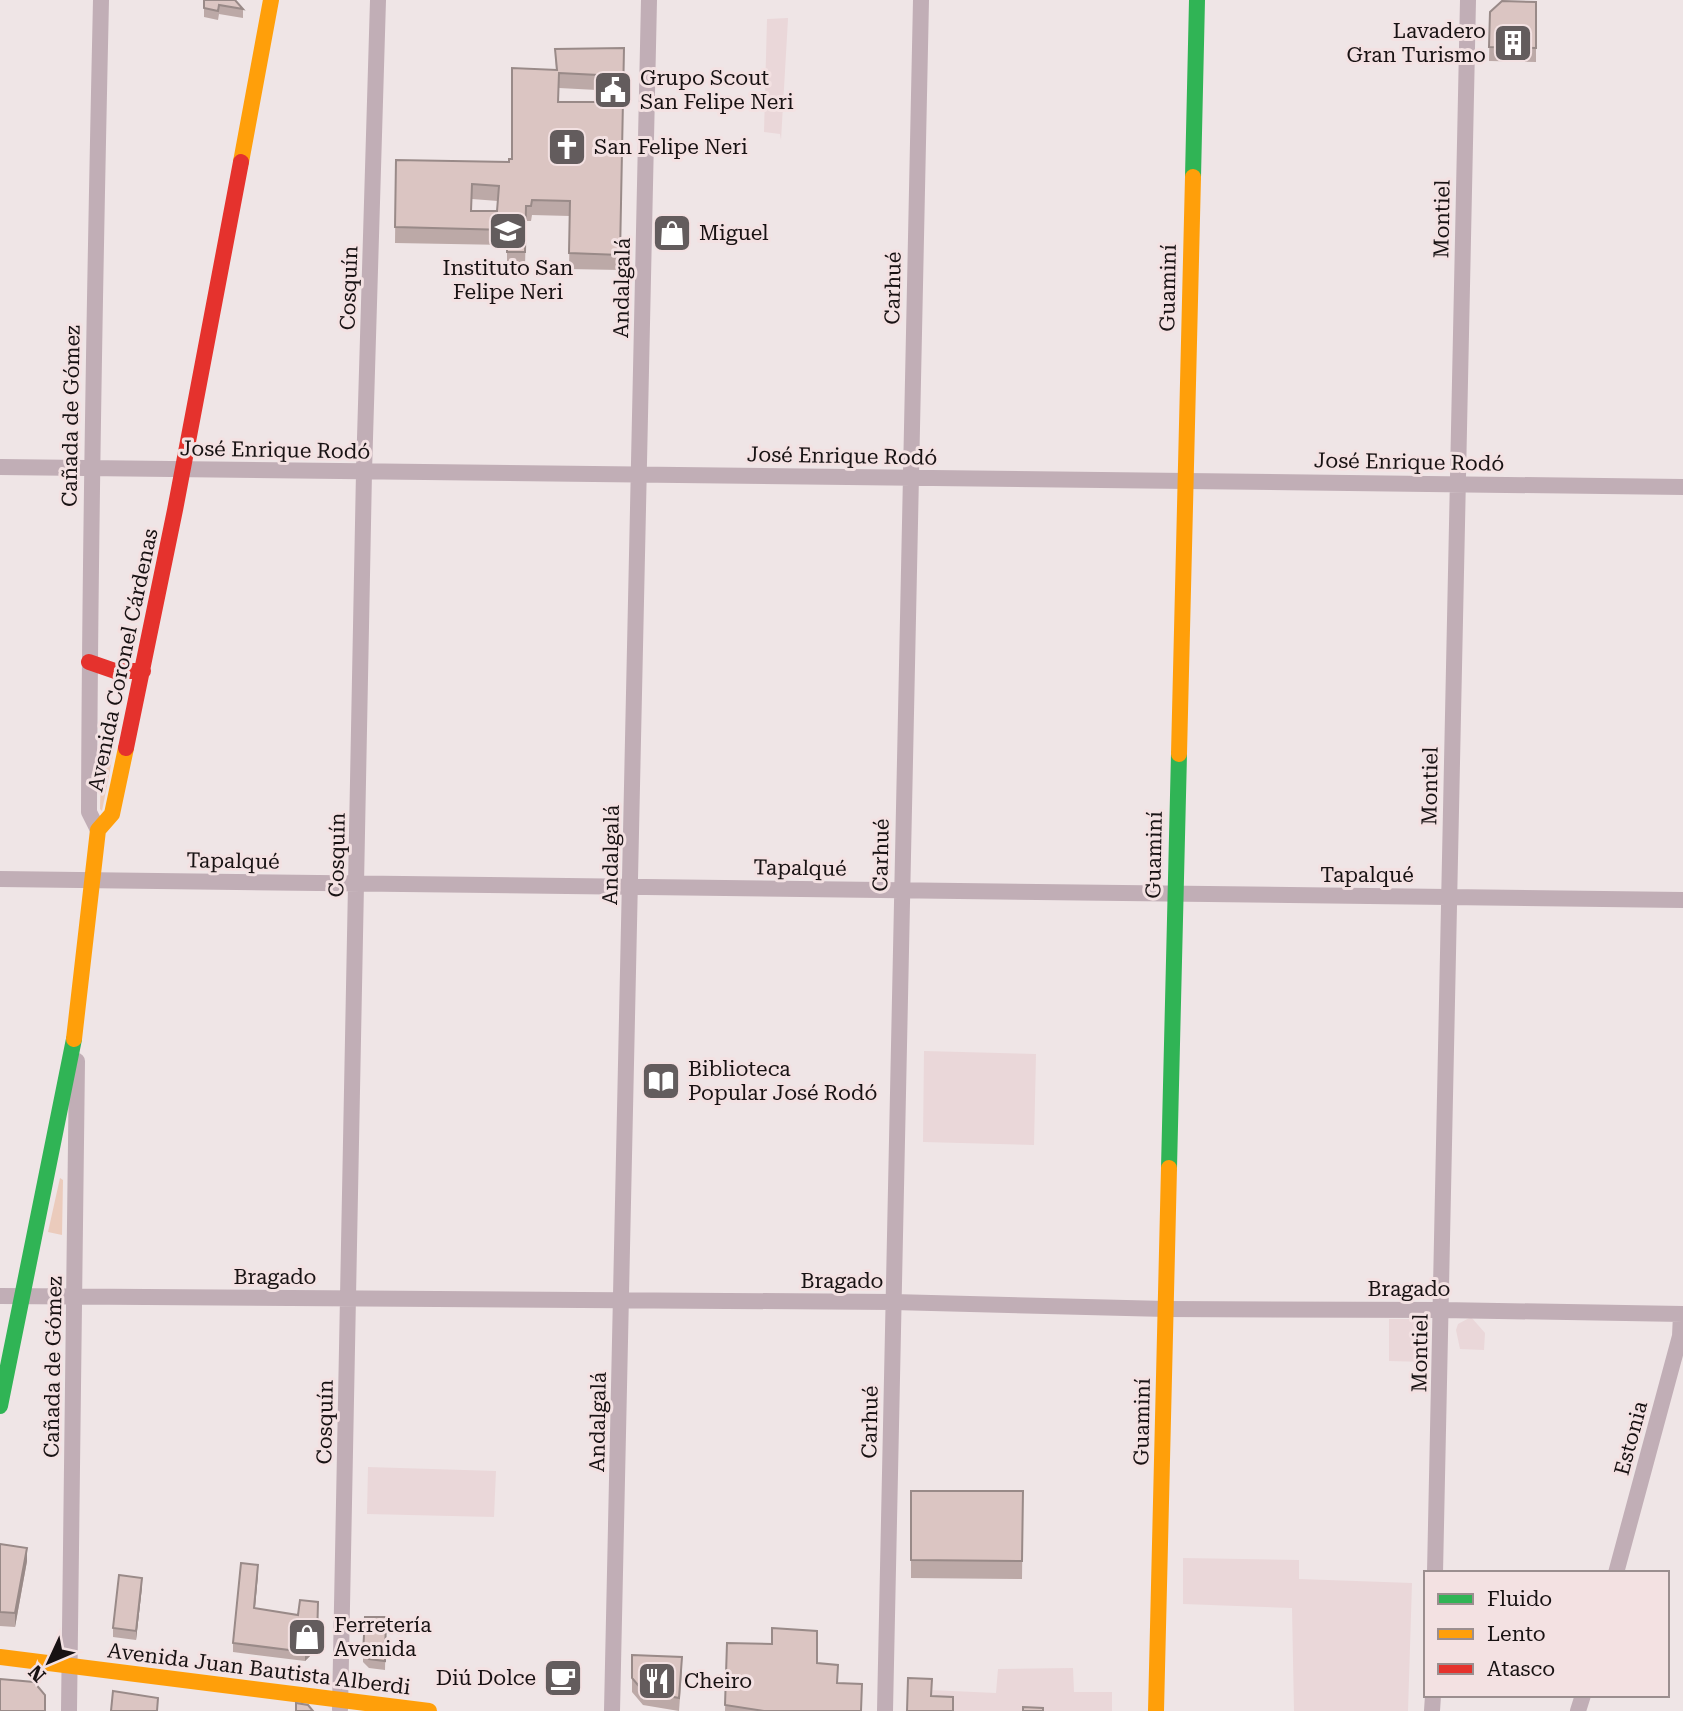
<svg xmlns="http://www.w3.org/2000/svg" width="1683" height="1711" font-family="'Roboto Serif',serif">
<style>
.built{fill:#ead7d9}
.green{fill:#ebcbbc}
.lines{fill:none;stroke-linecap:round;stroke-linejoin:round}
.street{stroke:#c1aeb6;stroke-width:16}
.fast{stroke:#30b455;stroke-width:16}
.slow{stroke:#ff9f0a;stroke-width:16}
.jam{stroke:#e5322d;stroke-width:16}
.wall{fill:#bca9a7;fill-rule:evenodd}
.shaded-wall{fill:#998a88}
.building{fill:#dbc5c2;stroke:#998a88;stroke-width:2;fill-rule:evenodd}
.labels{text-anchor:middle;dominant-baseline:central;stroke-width:6;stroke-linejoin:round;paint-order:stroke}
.poi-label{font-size:21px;fill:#181213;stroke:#f3e1e2;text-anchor:start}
.street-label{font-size:21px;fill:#181213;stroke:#f3e1e2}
</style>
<rect width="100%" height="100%" fill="#efe5e6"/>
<!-- built -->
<path class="built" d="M788,18V19L781,140L780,134L764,132L767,19Z
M924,1051L1036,1054L1034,1145L923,1142Z
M1471,1317L1485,1333L1484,1350L1460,1349L1456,1330L1458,1324Z
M1389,1319H1411L1423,1328L1426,1334V1362L1389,1361Z
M368,1467L496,1471L494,1517L367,1514Z
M1183,1558L1299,1560V1579L1412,1583L1408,1711H1294L1292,1608L1183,1604Z
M1073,1668L1074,1692H1112V1711H908V1689L996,1693L998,1669Z"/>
<!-- green -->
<path class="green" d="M102,728L118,729L102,811L100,809Z
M60,1178L63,1180L62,1235L48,1232Z"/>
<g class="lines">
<!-- street -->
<path class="street" d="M0,467L1683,487
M98,830L89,812C90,541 95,271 101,0
M0,879L1683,900
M0,1296L893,1302L1166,1309L1442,1310L1683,1314
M1435,1573L1468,0
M1616,1573L1680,1336L1681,1314
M340,1709L364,472L378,0
M69,1711L77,1061
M612,1711L649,0
M885,1711L921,0
M1432,1711L1433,1695
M1578,1711L1583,1695"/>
<!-- fast -->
<path class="fast" d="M1193,177L1197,0
M1169,1168L1179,754
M0,1406L74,1039"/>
<!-- slow -->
<path class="slow" d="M241,162L271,0
M1179,754L1193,177
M74,1039L98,830L112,814L126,748
M0,1657L429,1711
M1156,1711L1169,1168"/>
<!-- jam -->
<path class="jam" d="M89,662L115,671H143
M126,748L175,510L241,162"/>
</g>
<!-- wall -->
<path class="wall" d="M204,0L243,9V18L219,14L218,20L204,17Z
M1536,2V62L1489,61L1490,12Z
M624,48L620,270L569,269L570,216L532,215L531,221H526L525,268L507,267V245L395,243L396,160L509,162L556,70L555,49ZM559,88L597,90L596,102H559ZM472,199L498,201L497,211H471Z
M911,1491H1023L1022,1579L911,1578Z
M0,1544L27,1561L15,1627L0,1626Z
M258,1574L255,1608L317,1649L305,1661L233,1652V1643Z
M142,1587L136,1640L113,1637V1628Z
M386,1617L385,1670L369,1668L363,1662V1653Z
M727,1643L817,1663L838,1683L862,1711H725Z
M632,1655L682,1670L679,1711L643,1705L632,1692Z"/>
<!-- shaded-wall -->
<path class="shaded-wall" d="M27,1548V1561L15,1627V1613Z
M258,1565V1574L254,1617V1608Z
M142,1578V1587L136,1640V1631Z
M318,1602L317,1649L305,1661V1652Z"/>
<!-- building -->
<path class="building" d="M204,0H235L243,9L219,5L218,11L204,8Z
M1502,1L1536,2V48L1489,47L1490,12Z
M624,48L620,255L569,253L570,201L532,200L531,206H526L525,252H507V230L395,227L396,160L509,162V159H512V68L557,70L555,49ZM559,73L598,75L596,102H558ZM472,184L499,186L497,211H471Z
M911,1491H1023L1022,1561L911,1560Z
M0,1544L27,1548L15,1613L0,1612Z
M241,1563L258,1565L254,1608L298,1615L300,1600L318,1602L317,1640L305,1652L233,1643Z
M119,1575L142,1578L136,1631L113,1628Z
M365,1617H386L385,1661L369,1659L363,1653Z
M772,1628L817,1631V1663L838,1665L837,1683L862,1684L861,1711H764L725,1705L727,1643L772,1644Z
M632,1655L682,1657L679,1698L643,1691L632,1678Z
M908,1678L932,1679L931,1696L953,1697V1711H907Z
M0,1679L34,1682L45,1695V1711H0Z
M113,1691L158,1698L157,1711H111Z
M296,1703L308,1705L313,1711H296Z
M1023,1707L1043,1708V1711H1023Z"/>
<!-- icons -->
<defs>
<g id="building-square" transform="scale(2.0125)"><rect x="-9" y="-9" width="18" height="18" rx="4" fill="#635c5d" stroke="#f3e1e2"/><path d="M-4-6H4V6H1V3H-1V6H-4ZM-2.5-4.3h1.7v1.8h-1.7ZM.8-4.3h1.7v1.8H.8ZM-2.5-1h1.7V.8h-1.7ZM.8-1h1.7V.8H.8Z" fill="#fff"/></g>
<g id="civic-square" transform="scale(2.0125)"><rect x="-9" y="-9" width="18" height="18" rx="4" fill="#635c5d" stroke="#f3e1e2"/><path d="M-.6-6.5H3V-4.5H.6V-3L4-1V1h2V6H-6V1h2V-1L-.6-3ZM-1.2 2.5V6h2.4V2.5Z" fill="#fff"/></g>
<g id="church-square" transform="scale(2.0125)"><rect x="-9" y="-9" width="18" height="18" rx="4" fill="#635c5d" stroke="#f3e1e2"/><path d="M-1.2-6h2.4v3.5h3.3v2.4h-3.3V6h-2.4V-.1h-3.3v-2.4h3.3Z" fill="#fff"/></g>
<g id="school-square" transform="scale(2.0125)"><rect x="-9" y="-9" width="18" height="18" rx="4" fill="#635c5d" stroke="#f3e1e2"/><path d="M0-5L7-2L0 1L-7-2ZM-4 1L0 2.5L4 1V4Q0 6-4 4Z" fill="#fff"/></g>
<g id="shop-square" transform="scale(2.0125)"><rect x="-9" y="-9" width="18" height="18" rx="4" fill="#635c5d" stroke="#f3e1e2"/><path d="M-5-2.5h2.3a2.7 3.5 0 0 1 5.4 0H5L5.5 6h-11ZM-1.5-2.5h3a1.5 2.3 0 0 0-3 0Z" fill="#fff"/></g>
<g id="library-square" transform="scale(2.0125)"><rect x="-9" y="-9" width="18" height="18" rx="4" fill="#635c5d" stroke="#f3e1e2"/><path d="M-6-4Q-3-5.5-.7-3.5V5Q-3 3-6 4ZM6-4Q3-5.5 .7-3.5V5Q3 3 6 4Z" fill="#fff"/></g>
<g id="cafe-square" transform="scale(2.0125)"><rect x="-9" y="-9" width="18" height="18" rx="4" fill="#635c5d" stroke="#f3e1e2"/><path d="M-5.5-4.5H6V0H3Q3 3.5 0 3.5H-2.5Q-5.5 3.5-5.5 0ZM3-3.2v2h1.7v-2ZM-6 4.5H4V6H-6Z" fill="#fff"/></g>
<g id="restaurant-square" transform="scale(2.0125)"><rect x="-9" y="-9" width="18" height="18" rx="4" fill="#635c5d" stroke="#f3e1e2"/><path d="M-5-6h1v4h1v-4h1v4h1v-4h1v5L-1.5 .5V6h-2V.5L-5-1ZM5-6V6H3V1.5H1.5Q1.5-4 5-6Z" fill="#fff"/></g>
</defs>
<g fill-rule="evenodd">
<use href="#building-square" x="1513" y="43"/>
<use href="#civic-square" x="613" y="90"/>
<use href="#church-square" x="567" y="147"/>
<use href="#school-square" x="508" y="231"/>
<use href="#shop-square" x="672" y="233"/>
<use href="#library-square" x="661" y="1081"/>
<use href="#shop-square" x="307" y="1637"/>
<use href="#cafe-square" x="563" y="1678"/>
<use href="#restaurant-square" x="657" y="1681"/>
</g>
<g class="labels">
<!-- poi labels -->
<g class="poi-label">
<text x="1486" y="31" text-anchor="end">Lavadero<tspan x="1486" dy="24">Gran Turismo</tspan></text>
<text x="640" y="78">Grupo Scout<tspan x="640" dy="24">San Felipe Neri</tspan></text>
<text x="594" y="147">San Felipe Neri</text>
<text x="699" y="233">Miguel</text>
<text x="508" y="268" text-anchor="middle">Instituto San<tspan x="508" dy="24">Felipe Neri</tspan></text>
<text x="688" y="1069">Biblioteca<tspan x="688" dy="24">Popular José Rodó</tspan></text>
<text x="334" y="1625">Ferretería<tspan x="334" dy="24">Avenida</tspan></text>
<text x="536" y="1678" text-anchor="end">Diú Dolce</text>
<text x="684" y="1681">Cheiro</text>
</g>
<!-- street labels -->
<g class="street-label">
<text transform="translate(1442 219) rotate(-89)">Montiel</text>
<text transform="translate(349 288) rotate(-88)">Cosquín</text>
<text transform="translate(622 288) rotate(-89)">Andalgalá</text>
<text transform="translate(893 288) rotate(-89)">Carhué</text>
<text transform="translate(1168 288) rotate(-89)">Guaminí</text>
<text transform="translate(71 416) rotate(-89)">Cañada de Gómez</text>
<text transform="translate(275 450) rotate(1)">José Enrique Rodó</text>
<text transform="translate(842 456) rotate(1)">José Enrique Rodó</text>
<text transform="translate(1409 462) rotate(1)">José Enrique Rodó</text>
<text transform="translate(123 660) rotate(-78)">Avenida Coronel Cárdenas</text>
<text transform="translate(1430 786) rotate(-89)">Montiel</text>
<text transform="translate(337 855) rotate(-89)">Cosquín</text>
<text transform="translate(611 855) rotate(-89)">Andalgalá</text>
<text transform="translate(881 855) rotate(-89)">Carhué</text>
<text transform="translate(1154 855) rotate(-89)">Guaminí</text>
<text transform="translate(233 861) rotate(1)">Tapalqué</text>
<text transform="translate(800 868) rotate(1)">Tapalqué</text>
<text x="1367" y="875">Tapalqué</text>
<text x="275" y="1277">Bragado</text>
<text x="842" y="1281">Bragado</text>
<text x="1409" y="1289">Bragado</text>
<text transform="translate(1420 1353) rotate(-89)">Montiel</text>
<text transform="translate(53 1367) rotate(-89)">Cañada de Gómez</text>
<text transform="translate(325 1422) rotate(-89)">Cosquín</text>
<text transform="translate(598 1422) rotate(-89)">Andalgalá</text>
<text transform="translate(870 1422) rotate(-89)">Carhué</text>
<text transform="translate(1142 1422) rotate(-89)">Guaminí</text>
<text transform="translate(1631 1438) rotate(-75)">Estonia</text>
<text transform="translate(259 1669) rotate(7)">Avenida Juan Bautista Alberdi</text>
</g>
</g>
<!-- legend -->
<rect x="1424" y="1571" width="245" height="126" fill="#f3e1e2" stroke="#9b8e8f" stroke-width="2"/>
<rect x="1438" y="1594" width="35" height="10" fill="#30b455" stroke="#9b8e8f" stroke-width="2"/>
<text x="1487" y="1606" font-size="21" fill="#181213">Fluido</text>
<rect x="1438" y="1629" width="35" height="10" fill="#ff9f0a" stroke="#9b8e8f" stroke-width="2"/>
<text x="1487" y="1641" font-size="21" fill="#181213">Lento</text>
<rect x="1438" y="1664" width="35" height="10" fill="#e5322d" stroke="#9b8e8f" stroke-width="2"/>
<text x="1487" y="1676" font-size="21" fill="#181213">Atasco</text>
<!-- north arrow -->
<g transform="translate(49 1662) rotate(226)" stroke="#f3e1e2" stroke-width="5" paint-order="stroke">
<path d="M0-5L12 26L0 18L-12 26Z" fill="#181213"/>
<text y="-10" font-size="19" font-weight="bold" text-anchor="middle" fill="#181213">N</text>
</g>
</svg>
